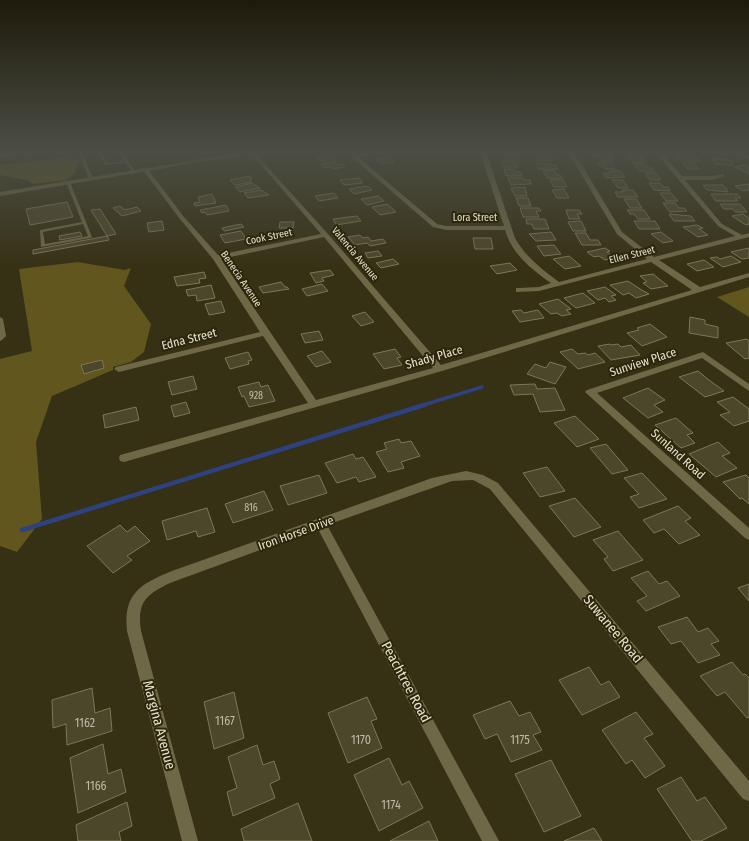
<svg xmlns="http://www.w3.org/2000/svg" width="749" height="841" font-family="'Fira Sans Condensed',sans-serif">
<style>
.green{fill:#61561d}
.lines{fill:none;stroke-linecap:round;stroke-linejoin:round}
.stream-far1{stroke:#2e4180;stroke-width:3.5}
.stream{stroke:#2e4180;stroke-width:4.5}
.building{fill:#4c462a;stroke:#7d7859}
.service{fill:#6f6847;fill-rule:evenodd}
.minor{fill:#6f6847;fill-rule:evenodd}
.tertiary{fill:#6f6847;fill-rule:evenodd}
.labels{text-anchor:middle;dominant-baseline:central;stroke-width:4;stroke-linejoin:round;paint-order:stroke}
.far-street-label{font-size:10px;fill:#e5e2d1;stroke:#2c260a}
.number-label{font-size:10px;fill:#bfbba7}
.street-label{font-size:12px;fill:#e5e2d1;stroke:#2c260a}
.near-number-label{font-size:12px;fill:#bfbba7}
.near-street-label{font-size:14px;fill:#e5e2d1;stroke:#2c260a}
</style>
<rect width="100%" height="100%" fill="#363014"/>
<!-- green -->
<path class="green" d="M69,157L79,161L74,174L66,180L33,184L28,180L0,175V165Z
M78,262L125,270L131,268L124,286L151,324L144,352L131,362L113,367V370L52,396L36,442L42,519L17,552L0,546V359L32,351L19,269Z
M749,287V317L717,297Z"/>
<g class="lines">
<!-- stream-far1 -->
<path class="stream-far1" d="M420,406L482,387"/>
<!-- stream -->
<path class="stream" d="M22,530L424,405"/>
</g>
<!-- building -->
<path class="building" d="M0,152H34L0,157Z
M504,152H517L520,154L503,157L498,153Z
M332,154L336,158L321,161L317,157Z
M535,154H549L553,160L538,161Z
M594,154H612L614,157H610L613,161H602L600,157H596Z
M676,155H694L700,161L680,160Z
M628,156H643L645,158L641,159L644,162L633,163Z
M388,157L394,162L383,164L377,159Z
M714,158L733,161V165L714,164Z
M501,161H515L518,167H504Z
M334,162L337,165L342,164L345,167L332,169L330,167L325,168L321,164Z
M597,162L611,163L615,169H605L602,166L598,165Z
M693,162L699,169H688L682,163Z
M536,163L556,165L558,169H539Z
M634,164H645L648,168H652L654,171H639Z
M744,165L749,167V174L735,167Z
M504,169H514L516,172H521L522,176H506Z
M554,170L556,175H560L562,178H547L543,171Z
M609,171H620L625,177L606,178L603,173H610Z
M645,173H656L661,180H650Z
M250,176L252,179H249L252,182L235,185L230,180Z
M359,178L363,183L344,185L340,180Z
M508,178H523L524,180H530L531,184L511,185Z
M563,179L567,187H554L550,180Z
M612,180H623L628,188H618Z
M252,183L260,188L240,192L235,187Z
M649,183H660L663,187H668L670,191L654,190Z
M749,184V190L743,191L735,186Z
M703,185H723L728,192L707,190Z
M367,186L372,190L354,194L349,189Z
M525,187L527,196H515L511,188Z
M564,189L569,198H557L552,190Z
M261,190L269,195L248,198L244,193Z
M622,190H633L638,197H618L615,192H623Z
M334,193L338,198L319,201L315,196Z
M660,193H671L678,201H666Z
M212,194L216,203L195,206L194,203L200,202L198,197Z
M711,194H737L741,198H735L738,201H716Z
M378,196L384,201L367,205L361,199Z
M516,198H528L531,206H519Z
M624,199H636L642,208H630Z
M67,202L73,217L30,225L26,209Z
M663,203H675L679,208H684L687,211L670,212Z
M387,204L396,212L380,215L372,207Z
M720,204H740L747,212H735L733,209H724Z
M226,205L229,211L207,215L205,212L202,213L200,210Z
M120,206L125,210L137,207L141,211L122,216L113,208Z
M520,208H539L541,211H536L539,217H523Z
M100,209L116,234L107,236L91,210Z
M566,210H579L582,214H577L580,219H569Z
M627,210H644L650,219H638L634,214H630Z
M669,214L691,216L695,221H674Z
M743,214L749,218V224L746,225L732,216Z
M357,216L361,221L336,225L333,219Z
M526,219H545L549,229H534L532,224H527Z
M162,221L164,230L149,232L147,223Z
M581,221L586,231H573L568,222Z
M634,221H655L660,229H639Z
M280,222H294L293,228H279Z
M241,224L244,227L224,231L222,228Z
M697,225L703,228L699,229L708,235L698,237L683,227Z
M241,231L246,239L225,243L220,235Z
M80,232L82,236L60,240L59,236Z
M551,232L556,240L536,241L529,234Z
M661,232L673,241L663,243L651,234Z
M575,233H586L590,240H598L601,245H582Z
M360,235L363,238L368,237L371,241L383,239L386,243L370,246L367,243L355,245L348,237Z
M107,236L109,240L33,254V250Z
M473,238H491L493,249H475Z
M554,245L561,254L544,256L537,246Z
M605,248L610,251L607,252L615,258L605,260L599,256L594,257L587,252Z
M749,248V258L742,259L731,252Z
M378,251L382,256L368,258L365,253Z
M569,256L581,266L565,269L553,259Z
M731,256L741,262L723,267L710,258L717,257L720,259Z
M393,259L399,264L381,268L376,263Z
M704,260L714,267L697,271L687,264Z
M510,263L517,270L497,274L490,266Z
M330,270L334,275L322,278L324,281L316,283L310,273Z
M204,272L206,278L199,279L200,283L177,286L174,277Z
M653,274L668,286L651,289L643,283L647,282L640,276Z
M628,281L640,289L649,294L636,298L629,293L623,295L610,285Z
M281,282L285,287H287L289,289L263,293L259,287Z
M322,284L328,291L307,296L302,289Z
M211,285L215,298L197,301L196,295L188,296L186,290Z
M605,287L616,295L611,296L616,300L609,302L605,298L598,300L587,291Z
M583,293L595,303L576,308L564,298Z
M558,299L571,309L566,310L571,314L562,316L557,313L551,314L539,304Z
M221,301L225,312L209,315L205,304Z
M521,310L524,313L538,310L544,318L520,322L512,311Z
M365,312L374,322L361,326L352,316Z
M690,317L705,320V324L718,327V338L689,333Z
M650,324L667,337L642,346L627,333L639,330L637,328Z
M319,331L323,340L305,343L301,334Z
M747,339L749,341V358L745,359L726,343Z
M610,344L611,345L618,344L621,347L631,345L640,355L611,360L598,346Z
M395,349L401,357L397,358L402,365L384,369L373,354Z
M572,349L578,354L585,353L588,355L595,353L605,362L578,369L560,352Z
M322,351L331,362L316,367L307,356Z
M248,352L252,360L248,361L249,364L230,369L225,358Z
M102,360L104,368L84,374L81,365Z
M550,362L566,367L555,384L527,374L535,364L546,368Z
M698,371L709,380L724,391L705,397L679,377Z
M193,376L197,389L172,395L168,382Z
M259,382L261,387L268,385L275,401L249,407L244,396L242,397L238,387Z
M535,384L537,389L555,388L565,410L540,412L533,394L514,395L510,385Z
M648,388L665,400L654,405L663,412L648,418L623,398Z
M733,397L749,409V421L734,426L720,415L730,412L717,402Z
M186,402L190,413L174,417L171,406Z
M136,407L139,420L105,428L103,415Z
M575,416L599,439L577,447L554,423Z
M676,418L693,433L687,435L695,443L681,448L655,425Z
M399,439L401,443L411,441L420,456L401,462L404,468L388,472L376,452L387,449L384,443Z
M718,442L730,453L722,456L737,468L716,477L689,454Z
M606,444L628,470L612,474L590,448Z
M353,454L356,459L363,457L376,477L359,482L356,477L337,483L325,463Z
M547,467L565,491L540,497L523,473Z
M642,473L667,499L639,508L630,497L639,494L624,478Z
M319,475L327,493L288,505L280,486Z
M746,475L749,478V504L742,498L740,499L723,482Z
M264,491L273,510L233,523L225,504Z
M575,498L601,527L574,537L549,506Z
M678,506L691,518L685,521L700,535L679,544L664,529L654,533L643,520Z
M207,508L215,532L198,537L196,531L167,540L162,521Z
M120,525L127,532L135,526L150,541L127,556L132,560L113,573L87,546Z
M618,531L643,560L613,571L604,559L608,557L593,540Z
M648,571L659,584L667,581L680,596L646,611L637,601L647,596L631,578Z
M749,584V601L738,588Z
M687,617L698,632L708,628L719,641L711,644L720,655L698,663L681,641L671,644L658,627Z
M732,662L743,675L745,674L749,678V717L747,718L725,692L717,696L700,676Z
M589,667L601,685L609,681L620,697L582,715L559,680Z
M92,688L95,713L110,708L112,731L67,745L66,724L53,728L52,700Z
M234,692L244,738L214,749L204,702Z
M367,697L377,719L371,721L382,748L348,763L328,713Z
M510,701L519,716L530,712L541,732L533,735L542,750L511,762L497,734L485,739L473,715Z
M636,712L653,734L644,738L665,766L645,778L632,760L626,764L602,730Z
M103,744L108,774L121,769L126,792L78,813L70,758Z
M257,745L263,765L274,761L280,779L270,784L275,798L233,816L227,792L237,788L228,757Z
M389,758L402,785L409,781L423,808L379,831L354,775Z
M551,760L581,816L544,832L515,774Z
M681,777L697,801L705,797L727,828L701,841H692L657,789Z
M127,802L132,826L119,832L121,841H78L76,825Z
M298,803L312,841H244L241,829Z
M429,821L438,841H390Z
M594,828L602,841H564Z"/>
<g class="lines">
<!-- service -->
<path class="service" d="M46,152H56L29,157L27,156Z
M78,152H82L93,178L92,179L89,178Z
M98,152H102L107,163L125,161L118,152H122L135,171L132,172L126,163L105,165Z
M67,181L70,182L92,237L90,238L41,247L40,230L82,222L66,182ZM83,224L88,236L45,244L43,232Z
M0,317L3,319L6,336L2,340L0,341Z"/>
<!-- minor -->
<path class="minor" d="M250,152H254L328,234L441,365L692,290L651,262L539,291L516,292V288H519L539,287L551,283C532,270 512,254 505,230H446L433,227L346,152H353L355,154L384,152L358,157L437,224L446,226H504L480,152H486L515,238C526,257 541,269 559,282L647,259L617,234L575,164L566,152H572L580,162L622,232L654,257L735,236L718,226L655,152H661L682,176H712L724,174V176L712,180H685L722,224L742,235L749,233V237L659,260L700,287L749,273V277L442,371L124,462L120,461L119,458L120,455L308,403L263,336L119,372L114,369L116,367L260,332L213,259L180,219L143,170V168H147L184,217L218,255L321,234ZM324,237L433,368L316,400L221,259Z
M733,152H741L749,156V160Z
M703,352L749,384V391L702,358L597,393L749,528V540L745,538L585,392L587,390Z
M466,471L483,475L498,483L749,781V801L743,799L490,489L473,480L452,481L327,525L499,841H482L318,529L170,583C145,595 137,603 141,631L198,841H182L127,631C123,594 140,584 172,571L432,478Z"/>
<!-- tertiary -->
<path class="tertiary" d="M245,152H260L0,196V192Z"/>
</g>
<!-- sky -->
<linearGradient id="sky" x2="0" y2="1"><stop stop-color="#1e1a0b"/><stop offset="0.56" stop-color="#4c4e45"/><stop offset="1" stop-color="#4c4e45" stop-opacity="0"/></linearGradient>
<rect width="749" height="270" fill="url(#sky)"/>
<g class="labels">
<!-- far-street labels -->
<g class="far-street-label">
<text x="475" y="218">Lora Street</text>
<text transform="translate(269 237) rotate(-12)">Cook Street</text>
<text transform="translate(355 254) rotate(50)">Valencia Avenue</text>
<text transform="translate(632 255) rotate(-14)">Ellen Street</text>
<text transform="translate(241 279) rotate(56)">Benecia Avenue</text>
</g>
<!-- number labels -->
<g class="number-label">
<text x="256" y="396">928</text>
<text x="251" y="508">816</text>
</g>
<!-- street labels -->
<g class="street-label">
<text transform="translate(189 339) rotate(-14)">Edna Street</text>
<text transform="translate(434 357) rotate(-16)">Shady Place</text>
<text transform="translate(643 362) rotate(-18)">Sunview Place</text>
<text transform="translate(678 454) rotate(42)">Sunland Road</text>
<text transform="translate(296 533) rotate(-20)">Iron Horse Drive</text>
</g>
<!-- near-number labels -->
<g class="near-number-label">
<text x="225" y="721">1167</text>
<text x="85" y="723">1162</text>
<text x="361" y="740">1170</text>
<text x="520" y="740">1175</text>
<text x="96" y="786">1166</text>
<text x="391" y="805">1174</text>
</g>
<!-- near-street labels -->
<g class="near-street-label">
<text transform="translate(613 629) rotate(50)">Suwanee Road</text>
<text transform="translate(406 682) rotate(62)">Peachtree Road</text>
<text transform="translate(159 725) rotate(75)">Margina Avenue</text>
</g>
</g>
</svg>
